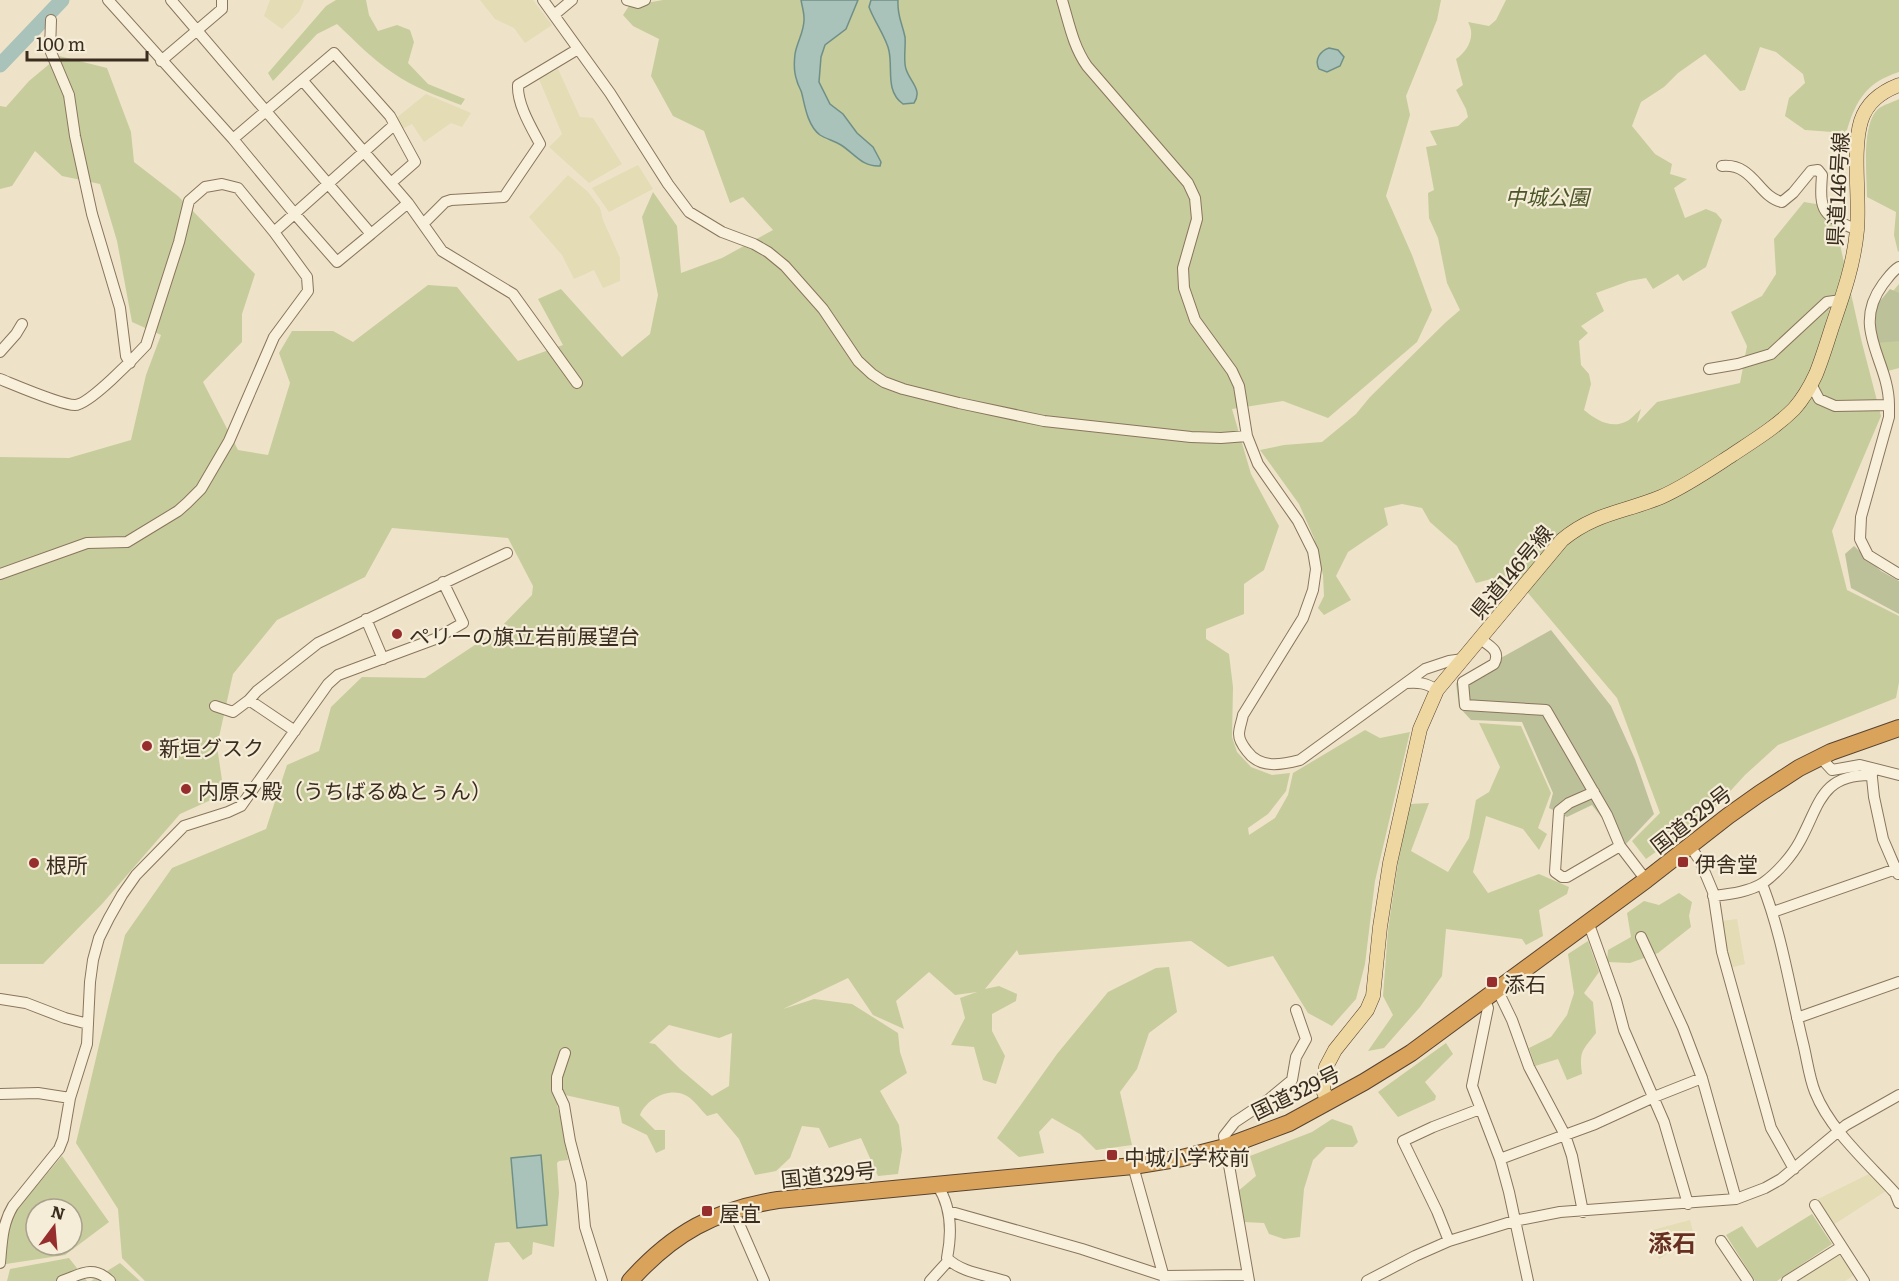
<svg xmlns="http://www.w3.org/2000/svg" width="1899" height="1281" font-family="Literata,'Noto Sans JP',serif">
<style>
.farmland{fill:#e3dcb5}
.green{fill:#c6cc9b;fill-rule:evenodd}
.cemetery{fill:#bcc19a}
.water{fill:#a9c2ba;stroke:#6f9088;stroke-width:1.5}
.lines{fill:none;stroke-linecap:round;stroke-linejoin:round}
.river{stroke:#a9c2ba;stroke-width:15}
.minor-casing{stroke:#89755d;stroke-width:12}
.major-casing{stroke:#584331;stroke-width:15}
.highway-casing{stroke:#584331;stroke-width:18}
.minor{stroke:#f8f0db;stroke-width:10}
.major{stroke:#efd7a1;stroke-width:14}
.highway{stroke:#daa35b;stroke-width:16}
.poi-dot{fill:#972e2e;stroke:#f5edd7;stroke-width:2}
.labels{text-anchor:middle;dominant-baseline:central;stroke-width:4.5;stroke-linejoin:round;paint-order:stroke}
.street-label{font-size:21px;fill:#3a2d20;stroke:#f5edd7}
.park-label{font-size:21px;font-style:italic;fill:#4a5627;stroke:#f5edd7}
.poi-label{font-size:21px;fill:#3a2d20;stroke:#f5edd7;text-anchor:start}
.quarter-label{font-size:24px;font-weight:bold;fill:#662f20;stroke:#f5edd7}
</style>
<rect width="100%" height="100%" fill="#eee3c8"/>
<!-- farmland -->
<path class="farmland" d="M270,0H304L299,12L282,29L264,16Z
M480,0H533L552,25L525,43L514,28L495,19Z
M558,69L580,117L593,118L622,164L589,183L549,147L562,134L539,79Z
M426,94L471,113L462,127L451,123L424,142L412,124L400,130L395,119Z
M638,165L653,189L609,212L592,188Z
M568,175L588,192L600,208L603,220L620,258V281L603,288L594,270L574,279L562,255L529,217Z
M1737,919L1745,964L1730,968L1721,921Z
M1871,1173L1886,1191L1833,1225L1818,1199Z
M1690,1220L1694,1236L1659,1259L1649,1231Z
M1839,1254L1854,1275L1845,1281H1798Z"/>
<!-- green -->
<path class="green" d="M336,0H366L369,15L378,31L397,25L410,30L414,42L408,63L428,84L465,99L461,105C438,96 414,88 393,73C372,59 355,41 337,24L317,34L273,81L268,73L326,6Z
M663,0H1441L1437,20L1406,96L1410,115L1386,196L1412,255L1432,310L1417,342L1328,418L1283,401L1232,409L1251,474L1279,526L1264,570L1244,584V614L1206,629V639L1229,654L1233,687L1232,737L1237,752L1251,767L1272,775L1290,773L1286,791L1268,814L1248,828L1249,835L1275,818L1288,795L1293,773L1365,730L1380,738L1410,732L1375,881L1365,964L1356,999L1332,1026L1308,1013L1273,956L1228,967L1191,941L1019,955L1017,950L985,989L999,986L1017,994L1016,1001L992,1014V1031L1005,1056L996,1084L983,1080L974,1047L951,1045L965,1018L960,998L977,992L955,995L929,972L896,1001L904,1029L873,1015L848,978L783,1009L814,999L852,1004L898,1033L900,1052L907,1073L880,1091L899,1125L902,1150L898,1174L878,1176L861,1138L829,1148L819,1128L802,1126L790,1158L776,1171L755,1175L739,1139L717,1113L707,1116C701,1110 694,1100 687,1096C670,1086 646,1099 640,1115L655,1130H665V1149L656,1153L647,1135L622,1123L619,1107L565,1095L559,1099L557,1105L564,1129L568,1160L559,1161L557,1163L559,1193L554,1247L533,1242L532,1254L523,1260L509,1242L495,1243L488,1281H145L122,1258L118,1209L76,1143L125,935L172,868L266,829L287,765L319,751L331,707L362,677L425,678L499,629L532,595L533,586L508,538L392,528L365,577L277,620L233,674L217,746L224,794L180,814L102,904L43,964H0V457L69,458L131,440L146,375L161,335L132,322L117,241L100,184L62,176L35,151L12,186L0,189V106L6,107L29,81L59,56L107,68L131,132L134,162L178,196L255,274L242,314V342L203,382L238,450L268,455L290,383L279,353L292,331H333L353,342L428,285L457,287L518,361L563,345L538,299L561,289L622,357L650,334L658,295L642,217L653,192L677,226L681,273L722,258L773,230L743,197L730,203L704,131L673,116L651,76L659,39L633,26L623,15L629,6ZM669,1025L719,1038L732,1033L729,1086L712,1096L680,1069L655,1044L649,1043Z
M1506,0H1899V72C1867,82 1856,100 1847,130L1845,131L1844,151L1833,132L1805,130L1785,116L1789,98L1805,83L1803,74L1776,52L1760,47L1745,90L1740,91L1705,54L1678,73L1664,87L1641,102L1632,126L1655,154L1672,164L1670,174L1687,179L1674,188L1685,218L1706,209L1716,213L1722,220L1706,267L1683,281L1678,274L1653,289L1646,278L1629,281L1596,293L1604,311L1581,326L1588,333L1579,341L1581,365L1589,374L1591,384L1584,410C1595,419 1610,429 1625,422C1631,420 1636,413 1641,409L1637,423L1657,402L1740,383L1747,346L1731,312L1762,296L1776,274L1774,239L1804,202L1840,208L1839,240L1862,343L1881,416L1832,531L1847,590L1899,616V682L1896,698L1778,745L1745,775L1712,811L1646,859L1632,841L1660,813L1617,698L1512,574L1498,590L1491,579L1476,583L1457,546L1430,522L1422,508L1402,504L1384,508L1388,525L1348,552L1336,576L1351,600L1324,615L1318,608L1324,596L1323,575L1314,538L1299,504L1260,450L1284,445L1322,442L1356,414L1370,397L1446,322L1460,310L1447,283L1438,238L1429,218L1428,193L1434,190L1426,147L1437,145L1430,131L1458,126L1468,117L1466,109L1456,90L1463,85L1456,59C1468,51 1476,36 1468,22L1489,26L1496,20Z
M1899,99V251L1898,252L1894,235L1896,212L1867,197C1867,175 1861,125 1878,109C1883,105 1893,102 1899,99Z
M1899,284V368L1888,371L1878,343L1893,291Z
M1479,723L1521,726L1551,793L1538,828L1547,834L1539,850L1523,829L1486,816L1473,872L1488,893L1539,874L1569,887L1567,894L1539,910L1543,936L1526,945L1522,939L1446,929L1442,976L1420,1007L1384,1048L1368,1051L1393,1015L1383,996L1388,930L1398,863L1410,804L1429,803L1411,851L1448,872L1469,838L1476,800L1489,792L1500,767Z
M1679,893L1692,902L1689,916L1691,927L1658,953L1630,963L1607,962L1608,950L1631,937L1627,913L1644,901L1659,905Z
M1588,941L1599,972L1584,993L1593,1002L1596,1033C1582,1051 1579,1051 1582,1074L1567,1080L1558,1059L1535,1066L1529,1048L1551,1037L1567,1015L1574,993L1568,954Z
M1169,967L1177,1012L1149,1033L1137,1069L1120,1092L1132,1145L1096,1150L1080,1134L1052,1118L1039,1132L1044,1153L1019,1157L997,1138L1057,1054L1108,992L1156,968Z
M1446,1043L1453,1054L1425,1082L1436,1096L1435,1100L1398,1117L1378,1092Z
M1332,1119L1352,1126L1358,1142L1353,1147H1326L1313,1160L1304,1189L1300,1237L1284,1239L1269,1234L1264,1223L1243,1222L1237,1192L1256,1176L1250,1156L1312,1132Z
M62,1156L109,1222L65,1255L6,1264V1236L13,1214ZM36,1209H72V1245H36Z
M1812,1214L1832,1244L1777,1281H1755L1726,1235L1742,1226L1757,1248Z
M69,1258L87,1281H7L10,1269Z
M120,1263L140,1281H91Z"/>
<!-- cemetery -->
<path class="cemetery" d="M1890,289L1899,293V341L1876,343L1875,307Z
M1854,546L1881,571L1899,581V614L1851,588L1845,554Z
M1551,630L1611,706L1635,759L1654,814L1624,846L1592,805L1567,817L1549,808L1553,793L1522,722L1471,720L1459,707L1456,683Z"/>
<!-- water -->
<path class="water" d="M801,0H858L846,29L825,45L821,57L819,82L830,104L843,114L857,133L873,147L881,162L880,166C862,167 855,154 841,145C835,141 826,139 820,135C808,126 805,107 802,94C801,89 798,86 797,81C794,73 794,62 795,54C797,42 805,30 804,18C804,12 802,6 801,0Z
M871,0H898C897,16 902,22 905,37C906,47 903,60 906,69C910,82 923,90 914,103L903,104C885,91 893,69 889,51C887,39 874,21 869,7Z
M1329,48L1338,50L1344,57L1340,66L1327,72L1319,69C1314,60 1320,51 1329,48Z
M541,1155L547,1225L517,1228L511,1158Z"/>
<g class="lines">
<!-- river -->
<path class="river" d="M0,65L62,0"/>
<!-- minor casing -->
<g class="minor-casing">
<path id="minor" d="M108,0L233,139L294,213L337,262L371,234
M171,0L371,234L408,203L442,251L513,294L577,383
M543,0L610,93L668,184L689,212L722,232L754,244L768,252L785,266L823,309L858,361L872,374L884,382L903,389L959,403L1044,421L1191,437L1221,438L1247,436
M627,0L638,3L645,0
M1062,0C1069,23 1073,46 1087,66L1188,183L1195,198L1197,219L1183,268L1184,288L1195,320L1232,371L1239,386L1247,436L1258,464L1298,521L1313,551L1316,569L1313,590L1303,618L1243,715C1242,721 1239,728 1239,734C1239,740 1243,746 1247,751C1260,769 1281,765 1300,760L1425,669L1449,661L1463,659
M554,15L572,0
M51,20L50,50L69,95L75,136L92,214L120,308L126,356L130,363
M161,61L222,9V0
M303,81L408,203
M233,139L334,53L390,116L415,162L391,183
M1722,166C1754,163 1758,197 1782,202L1793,193L1811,171L1818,170L1822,175C1819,213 1823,215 1857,230
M423,224L445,202L451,200L504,197L540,144C531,127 517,104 518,85L578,49
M274,232L394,125
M0,352L16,334L22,324
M1709,369L1738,364L1771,354L1827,302L1841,300
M0,379C15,385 61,405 75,405C89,405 135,357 146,345L179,242L189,201L205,187L222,184L238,188L274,232L307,277L308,291L274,337L229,441L201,489L187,503L178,511L127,542L87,543L0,574
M1811,384L1819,399L1835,406L1889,405V417L1861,517L1860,539L1868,555L1899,574
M1889,405C1889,360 1850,329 1883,284C1888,278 1892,271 1899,267
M366,619L383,659
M1480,639C1490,646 1501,651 1494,664L1463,682L1465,705L1546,710L1607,815L1620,846L1646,880
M1406,683C1419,682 1426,683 1437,690
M249,700L257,691L318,643L507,553
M215,706L233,712L249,700L295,731
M1820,757L1832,770L1860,765L1899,775
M1871,768L1874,797L1883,839L1898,874
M1594,792L1569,803L1559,811L1555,872L1562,877H1567L1620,846
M1690,846L1700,861L1713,892L1722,952L1771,1128L1794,1169
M1762,884C1782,934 1790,990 1803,1043C1807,1059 1809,1077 1815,1092C1830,1130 1868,1163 1895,1193L1899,1203
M1713,896C1729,894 1749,892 1763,883C1777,873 1792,856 1800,841C1820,804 1821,774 1872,775
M1773,912L1899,868
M1586,923L1591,930L1616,1000L1624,1030L1664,1122L1688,1204
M1641,937L1683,1028L1702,1078L1736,1199
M1497,989L1512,1020L1529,1067L1565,1135L1572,1156L1583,1212
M1484,998L1488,1008L1472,1086L1500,1159L1509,1192L1528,1281
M0,999L26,1003L65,1018L88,1024
M1797,1018L1899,982
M565,1053L557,1077V1090L564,1105L570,1141L581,1183L585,1227L602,1281
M0,1094L38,1093L70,1098
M1500,1159L1595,1124L1654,1097L1702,1078
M1133,1166L1165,1281
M937,1185C952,1207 952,1233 947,1258C960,1272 986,1275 1005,1281
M1815,1205L1864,1281
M733,1210L764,1281
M948,1211L1082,1249L1164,1276L1248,1275
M1449,1241L1437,1211L1403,1141L1433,1127L1480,1109
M1721,1241L1748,1281
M0,1263C2,1242 2,1224 13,1206L59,1149L63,1139L70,1098L87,1044L90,982L93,960L99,938L109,918L122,895L136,875L184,826L228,812L241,806L328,684L338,675L435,639L463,623L443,582
M62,1281C81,1274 93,1265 110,1281
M930,1281L949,1260
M1249,1281L1224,1136L1235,1122L1268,1100L1292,1080L1296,1057L1306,1039L1296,1010
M1367,1281L1415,1256L1449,1241L1514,1221L1560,1212L1736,1199L1765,1188L1781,1179L1846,1125L1899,1095
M1787,1281L1841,1247"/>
</g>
<!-- major casing -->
<g class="major-casing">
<path id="major" d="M1328,1102L1323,1090L1326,1067L1335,1050L1367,1010L1373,996L1380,927L1390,863L1420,729L1437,690L1562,540C1594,513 1625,512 1661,497C1686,486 1709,470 1732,455C1753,441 1776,427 1794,409C1803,399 1810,387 1816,374C1822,359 1827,343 1832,327C1843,295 1854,264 1857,230C1860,198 1852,151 1861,121C1867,102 1881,92 1899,85"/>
</g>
<!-- highway casing -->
<g class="highway-casing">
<path id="highway" d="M630,1281C673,1233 715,1210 778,1200L1133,1166L1182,1158L1225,1147L1289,1123L1364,1082L1411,1053L1646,880L1728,816L1759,794L1799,768L1831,752L1899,728"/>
</g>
<!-- minor -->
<use href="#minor" class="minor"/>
<!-- major -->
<use href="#major" class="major"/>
<!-- highway -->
<use href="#highway" class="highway"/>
</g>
<!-- markers -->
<g class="poi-dot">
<circle cx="397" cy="634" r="6"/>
<circle cx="147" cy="746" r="6"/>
<circle cx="186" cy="789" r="6"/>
<rect x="1677" y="856" width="12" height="12" rx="3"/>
<circle cx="34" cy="863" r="6"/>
<rect x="1486" y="976" width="12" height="12" rx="3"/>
<rect x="1106" y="1149" width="12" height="12" rx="3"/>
<rect x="701" y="1205" width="12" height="12" rx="3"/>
</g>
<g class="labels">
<!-- street labels -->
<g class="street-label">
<text transform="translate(1836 189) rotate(-87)">県道146号線</text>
<text transform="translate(1510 571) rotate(-50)">県道146号線</text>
<text transform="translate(1690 818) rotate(-38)">国道329号</text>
<text transform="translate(1295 1091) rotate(-26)">国道329号</text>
<text transform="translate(828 1173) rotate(-6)">国道329号</text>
</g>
<!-- park labels -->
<g class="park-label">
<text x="1547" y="195">中城公園</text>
</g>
<!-- poi labels -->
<g class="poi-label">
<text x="409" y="634">ペリーの旗立岩前展望台</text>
<text x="159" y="746">新垣グスク</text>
<text x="198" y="789">内原ヌ殿（うちばるぬとぅん）</text>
<text x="1695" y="862">伊舎堂</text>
<text x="46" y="863">根所</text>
<text x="1504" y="982">添石</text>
<text x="1124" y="1155">中城小学校前</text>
<text x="719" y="1211">屋宜</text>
</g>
<!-- quarter labels -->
<g class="quarter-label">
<text x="1672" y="1241">添石</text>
</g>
</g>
<!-- north arrow -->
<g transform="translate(54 1227) rotate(16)"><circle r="28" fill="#f5edd7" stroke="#aaa08e" stroke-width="1.5"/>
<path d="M0-4.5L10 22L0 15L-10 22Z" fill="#972e2e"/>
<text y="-9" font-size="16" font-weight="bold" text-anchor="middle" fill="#3a2d20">N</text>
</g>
<!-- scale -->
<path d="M27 51v9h120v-9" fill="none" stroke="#3a2d20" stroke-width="3"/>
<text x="36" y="51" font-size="18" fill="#3a2d20" stroke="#f5edd7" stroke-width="4.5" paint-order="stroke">100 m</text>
</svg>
